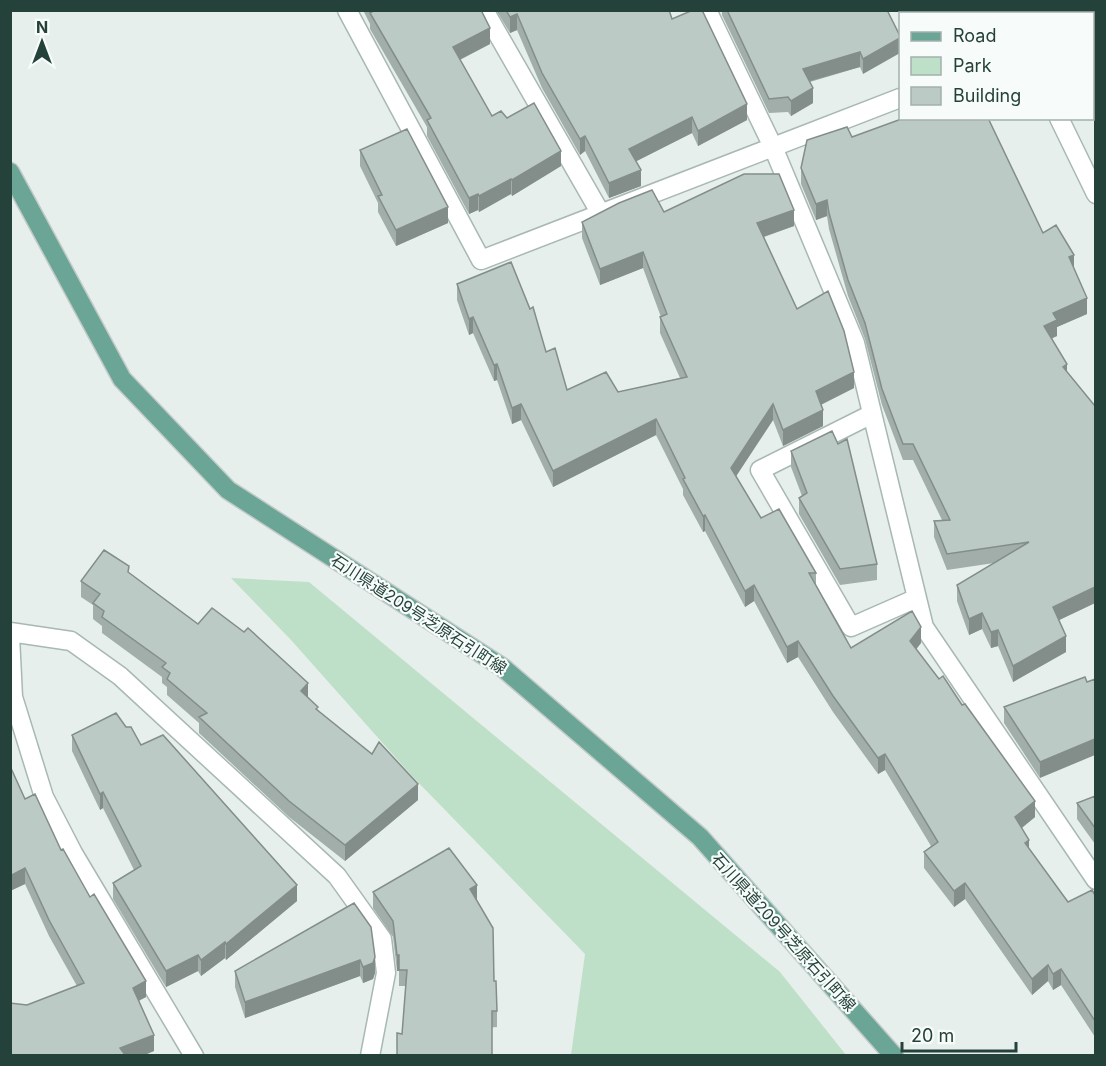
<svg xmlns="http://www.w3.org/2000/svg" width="1106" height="1066" font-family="Inter,'Noto Sans JP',sans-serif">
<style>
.green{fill:#bfe0c8}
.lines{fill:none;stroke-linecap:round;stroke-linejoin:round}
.minor-casing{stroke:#a8b8b2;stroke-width:21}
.major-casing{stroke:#c2cac8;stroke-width:21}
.minor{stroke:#fff;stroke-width:18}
.major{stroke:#6aa596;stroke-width:18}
.wall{fill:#a1aea9}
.shaded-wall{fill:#838d89}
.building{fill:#bbcac4;stroke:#838d89;stroke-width:1.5}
.labels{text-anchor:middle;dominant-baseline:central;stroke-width:4.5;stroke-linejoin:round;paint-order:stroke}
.street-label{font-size:16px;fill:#24423a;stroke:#f7fbf9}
</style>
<rect width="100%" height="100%" fill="#e6efeb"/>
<!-- green -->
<path class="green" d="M231,578L309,582L780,972L846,1055H571L585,954L412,776L291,640Z"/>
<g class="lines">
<!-- minor casing -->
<g class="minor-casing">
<path id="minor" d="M347,10L481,260L900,98
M484,10L601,214
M707,10L773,147L855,343L924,627L1096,880
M1007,10L1009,14
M1092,15L1096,13
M1059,118L1096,194
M872,414L760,470L851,627L917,598
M10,632L71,641L120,676L337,876L382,939L386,973L370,1056
M10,636L13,697L44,797L73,853L194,1056"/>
</g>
<!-- major casing -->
<g class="major-casing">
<path id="major" d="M10,172L122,379L228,490L502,667L700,837L894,1056"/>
</g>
<!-- minor -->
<use href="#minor" class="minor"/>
<!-- major -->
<use href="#major" class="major"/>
</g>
<!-- wall -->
<path class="wall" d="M363,10H481L490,44L460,60L492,116L507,118L561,166L512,196L511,194L479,212L478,210L469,214L427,136V127L370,29V24Z
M496,10H669L672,19L747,120L698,146L692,133L636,161L641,186L609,198L585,151L580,155L542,88L517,30L510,33Z
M722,10H887L863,74L860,67L810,82L813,103L791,116L788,112L769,113L722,15Z
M852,137L1043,233L1074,268L1087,314L1057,327V336L1052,338L1067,373L1095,603L1059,620L1066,652L1013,682L998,646L991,648L982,629L969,635L957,601V585L994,563L947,570L934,537V521L942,520L913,460H903L882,405L865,339L848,296L829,229L827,216L816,220L801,184V168Z
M360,150L448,223L396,246L378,212V203L360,166Z
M664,212L794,226L764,237L797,309L854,388L821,405L823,426L783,446L773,420L736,476L761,518L816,573V585L851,648L921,643L916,649L1035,817L1022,828L1029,849L1068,902L1095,895V1037L1061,985L1053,990L1048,981L1032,995L965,899L954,907L924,868V852L931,846L885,770L878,774L833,712L798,657L787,663L754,601L745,607L705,531L703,532L683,495V489L656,435L553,487L521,420L512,424L497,380L494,381L473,333L469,335L457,300V284L546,352L567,390L618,392L680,378L660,333V317H661L643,268L600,285L582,238V222Z
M791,451L877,564V580L840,585L799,514V498L802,496L791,467Z
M129,574L198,624L308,698L318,710L418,800L345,861L289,817L199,733V723L167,695V687L162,683V677L102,633V626L93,619V605L81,597V581Z
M1087,682L1040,778L1004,723V707Z
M72,735L141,745L297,901L226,960L225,958L201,976L198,971L166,987L113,899V883L134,870L103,808L100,810L72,751Z
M10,766L25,799L61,850L146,997L139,1001L154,1051L142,1056H10L27,1005L77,986L49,936L25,884L10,891Z
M1095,796V844L1077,819V803Z
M373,892L477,901L494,981L497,1011V1027L402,1034L406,986H399V971H397L393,937L373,908Z
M354,903L375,973L373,979L363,983L360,976L245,1018L235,987V971Z"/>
<!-- shaded-wall -->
<path class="shaded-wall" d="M517,14V30L510,33V17Z
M490,28V44L453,63V47Z
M900,38V53L863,74V59Z
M860,52V67L803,83V69Z
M813,88V103L791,116V101Z
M747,104V120L698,146V131Z
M692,117V133L629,165V149Z
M585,136V151L580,155V139Z
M561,151V166L512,196V180Z
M641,170V186L609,198V183Z
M511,179V194L479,212V196Z
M478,194V210L469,214V198Z
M827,200V216L816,220V204Z
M448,207V223L396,246V230Z
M794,210V226L757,239V223Z
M643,252V268L600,285V269Z
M1074,255V271L1069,257Z
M1087,298V314L1057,327V336L1044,342V326L1053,313Z
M473,317V333L469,335V319Z
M497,364V380L494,381V365Z
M1067,364V380L1063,367Z
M854,372V388L816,407V391Z
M521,404V420L512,424V408Z
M773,404V420L731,484V468Z
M823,410V426L783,446V430Z
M656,419V435L553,487V471Z
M705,515V531L703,532V516Z
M754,585V601L745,607V591Z
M1095,587V603L1053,623V607Z
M982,613V629L969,635V619Z
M921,627V643L910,657V641Z
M998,630V646L991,648V632Z
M1066,636V652L1013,682V666Z
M798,641V657L787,663V647Z
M308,683V699L301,691Z
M1095,739V755L1040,778V762Z
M885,754V770L878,774V758Z
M418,784V800L345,861V845Z
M103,792V808L100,810V794Z
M1035,801V817L1015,833V817Z
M1029,840V856L1025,843Z
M25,868V884L10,891V876Z
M965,883V899L954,907V891Z
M297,885V901L226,960V944Z
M477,885V901L470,889Z
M225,942V958L201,976V960Z
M198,955V971L166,987V971Z
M397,955H399V971H397Z
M375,957V973L373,979L363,983V967Z
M360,960V976L245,1018V1002Z
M1048,965V981L1032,995V979Z
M1061,969V985L1053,990V974Z
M146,981V997L133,1003V988Z
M154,1035V1051L142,1056H120V1048Z"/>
<!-- building -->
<path class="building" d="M371,10H481L490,28L453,47L492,116L501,111L507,118L534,103L561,151L512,180L511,179L479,196L478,194L469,198L427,120L431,118L370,13L372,12Z
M506,10H669L672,19L693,10H702L747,104L698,131L692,117L629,149L641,170L609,183L585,136L580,139L542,73L517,14L510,17Z
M727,10H887L900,36V38L863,59L860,52L803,69L813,88L791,101L788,97L769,99Z
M904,118H988L1043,233L1056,225L1074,255L1069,257L1087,298L1053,313L1057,320L1044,326L1067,364L1063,367L1095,406V587L1053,607L1066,636L1013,666L998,630L991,632L982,613L969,619L957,585L1029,542L947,554L934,521L950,520L913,444H903L882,389L865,323L848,280L829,213L827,200L816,204L801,168L807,140L847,127L852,137Z
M407,129L448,207L396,230L378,196L382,195L360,150Z
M744,174H779L794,210L757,223L797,309L828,291L844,331L854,372L816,391L823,410L783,430L773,404L731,468L761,518L779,509L816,573H809L851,648L912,611L921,627L910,641L939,679L943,676L962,705L965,704L1035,801L1015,817L1029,840L1025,843L1068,902L1092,890L1095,895V1021L1061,969L1053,974L1048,965L1032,979L965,883L954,891L924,852L938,842L885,754L878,758L833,696L798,641L787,647L754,585L745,591L705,515L703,516L683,479L685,478L656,419L553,471L521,404L512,408L497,364L494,365L473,317L469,319L457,284L511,262L530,309L533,307L546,352L555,348L567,390L606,372L618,392L687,377L660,317L667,314L643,252L600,269L582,222L619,203L652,190L664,212Z
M832,431L838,444L847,439L877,564L840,569L799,498L807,493L791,451Z
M104,550L129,566L128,572L198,624L212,608L244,632L248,628L308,683L301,691L318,707L316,709L372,754L379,742L418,784L345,845L289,801L199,717L207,713L167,679L170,673L162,667L166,663L102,617L104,611L93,603L100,594L81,581Z
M1085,677L1087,682L1095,679V739L1040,762L1004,707Z
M116,713L126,727H131L141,745L163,735L297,885L226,944L225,942L201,960L198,955L166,971L113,883L141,866L103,792L100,794L72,735Z
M10,766L25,799L35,794L61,850L63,849L90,897L94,894L146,981L133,988L154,1035L120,1048L126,1056H10V1003L27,1005L84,983L49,920L25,868L10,876Z
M1095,796V828L1077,803Z
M449,848L477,885L470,889L493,928L494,981H496L497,1011H492V1056H397V1033L402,1034L407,970H399V955H397L393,921L373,892Z
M354,903L371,927L375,957L373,963L363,967L360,960L245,1002L235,971Z"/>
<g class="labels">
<!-- street labels -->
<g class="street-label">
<text transform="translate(419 614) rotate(33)">石川県道209号芝原石引町線</text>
<text transform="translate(784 932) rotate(48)">石川県道209号芝原石引町線</text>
</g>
</g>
<!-- border -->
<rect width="1106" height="1066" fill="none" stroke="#24423a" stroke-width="24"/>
<!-- legend -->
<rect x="899" y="12" width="195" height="108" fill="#f7fbf9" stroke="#a3b1ad" stroke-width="1.5"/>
<rect x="911" y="32" width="30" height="9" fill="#6aa596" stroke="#a3b1ad" stroke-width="1.5"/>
<text x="953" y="42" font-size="18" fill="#24423a">Road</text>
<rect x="911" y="57" width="30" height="18" fill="#bfe0c8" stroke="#a3b1ad" stroke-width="1.5"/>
<text x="953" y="72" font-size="18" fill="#24423a">Park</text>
<rect x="911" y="87" width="30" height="18" fill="#bbcac4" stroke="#a3b1ad" stroke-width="1.5"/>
<text x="953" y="102" font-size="18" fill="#24423a">Building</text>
<!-- north arrow -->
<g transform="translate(42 42)" stroke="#f7fbf9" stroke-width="4.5" paint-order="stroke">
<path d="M0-4.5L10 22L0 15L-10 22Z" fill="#24423a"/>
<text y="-9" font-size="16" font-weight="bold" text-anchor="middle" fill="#24423a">N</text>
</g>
<!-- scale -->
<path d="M902 1042v9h114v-9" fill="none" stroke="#24423a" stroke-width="3"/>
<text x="911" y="1042" font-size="18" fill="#24423a" stroke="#f7fbf9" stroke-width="4.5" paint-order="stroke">20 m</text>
</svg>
